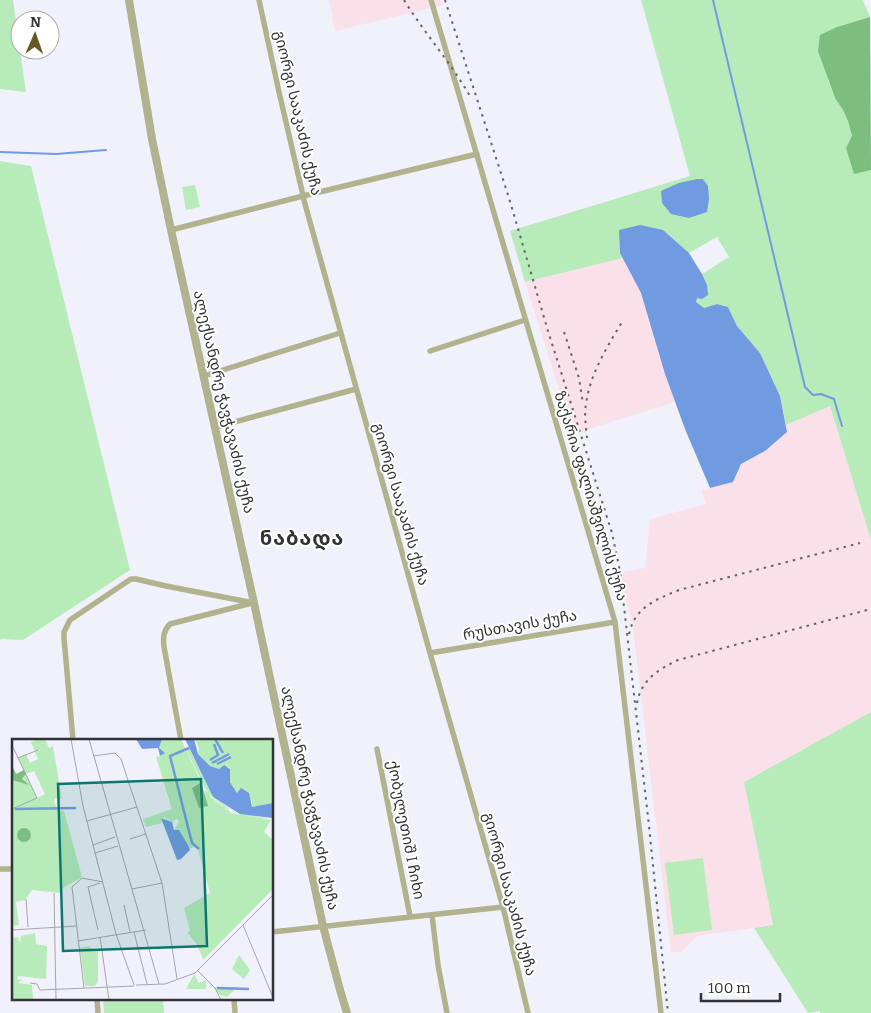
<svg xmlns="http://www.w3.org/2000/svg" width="871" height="1013" font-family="Bitter,'Noto Sans Georgian',serif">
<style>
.industrial{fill:#fae0e8}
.green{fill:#b8ebba}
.forest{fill:#7bbe7f}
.water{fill:#719be1}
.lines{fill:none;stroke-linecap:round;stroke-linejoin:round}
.stream{stroke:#719be1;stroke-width:2}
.minor{stroke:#b1b38e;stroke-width:5.5}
.tertiary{stroke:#b1b38e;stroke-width:8}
.rail{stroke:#626268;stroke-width:2;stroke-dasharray:2.5 5;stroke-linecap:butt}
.labels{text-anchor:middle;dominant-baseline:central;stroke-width:4;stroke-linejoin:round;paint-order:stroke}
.street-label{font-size:15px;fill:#333337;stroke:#fff}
.district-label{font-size:20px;font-weight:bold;letter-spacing:1px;fill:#333337;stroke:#fff}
.inset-river{fill:none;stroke:#719be1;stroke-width:2.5}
.inset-road{fill:none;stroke:#a5a5ad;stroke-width:1}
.view{fill:#0f766e;fill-opacity:0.15;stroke:#0f766e;stroke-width:2.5}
.inset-edge{fill:none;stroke:#333337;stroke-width:2.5}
</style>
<rect width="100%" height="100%" fill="#f1f1fb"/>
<!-- industrial -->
<path class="industrial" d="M329,0H441L443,5L335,31Z
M623,258L641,293L665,374L675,402L573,434L525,282Z
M830,406L871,540V712L744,782L773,925L697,936L682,952H671L632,619L617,573L645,568L650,519L706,504L701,490L733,482L741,464L765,451L787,432L786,425Z"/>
<!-- green -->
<path class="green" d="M0,0H13L26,92L0,89Z
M641,0H863L870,17L837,27L828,80L835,98L843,110L848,120L852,136L855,173L871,170V540L830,406L786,425L780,396L760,353L737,326L728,307L717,304L704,308L696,302L697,297L707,285L702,274L729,257L717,237L689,253L663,230L620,253L623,258L525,282L510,231L690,176Z
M0,161L31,166L130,570L23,640L1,639L0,641Z
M195,185L200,207L186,210L182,187Z
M871,712V1013H820V1011L808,1013L754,928L773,925L744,782Z
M703,858L712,930L674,935L665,863Z
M163,999L164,1013H104L103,1000Z"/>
<!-- forest -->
<path class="forest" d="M870,17L871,170L854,174L846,148L852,136L848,121L843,110L835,98L818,51L820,35L837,27Z"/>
<!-- water -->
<path class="water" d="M697,179H703L708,186L709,199L707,212L689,218L671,214L662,203L661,191L679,183Z
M640,225L663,230L689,253L702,274L707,285L708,295L702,299L697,298L696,302L704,308L717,304L728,307L737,326L760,353L780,396L787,432L765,451L741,464L733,482L710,488L685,429L665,374L641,293L620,253L619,230Z"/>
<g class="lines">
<!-- stream -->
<path class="stream" d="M713,0L805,387L813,395L821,394L834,399L842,426
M0,152L56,154L106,150"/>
<!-- minor -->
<path class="minor" d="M259,0L279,92L305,204L430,653L503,907L528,1013
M431,0L615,622L661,1013
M171,230L303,196L477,154
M430,351L525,320
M204,376L340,333
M216,427L356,389
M430,653L615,622
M73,740L64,638V632L70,620L131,579H136L166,586L254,603
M181,740L164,647C163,638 163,631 170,624L252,603
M377,749L410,916
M0,869H14
M432,915L438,965L447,1013
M272,932L503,907
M97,999L98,1013
M234,999L235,1013"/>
<!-- tertiary -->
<path class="tertiary" d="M129,0L152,139L171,230L254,603L323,926L340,990L347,1013"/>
<!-- rail -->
<path class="rail" d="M404,0C425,34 452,64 471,98
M445,0L509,198L548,331L612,533L620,571L628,642L649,826L668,1013
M564,332L579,378L583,404
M587,438C586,427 584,415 586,404C590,374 607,347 622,322
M629,634C635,607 655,600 679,590L860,543
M637,703C641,680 659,669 678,660L871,609"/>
</g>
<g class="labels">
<!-- street labels -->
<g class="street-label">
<text transform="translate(298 113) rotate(77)">გიორგი სააკაძის ქუჩა</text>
<text transform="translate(224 402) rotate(77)">ალექსანდრე ჭავჭავაძის ქუჩა</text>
<text transform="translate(591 496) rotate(73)">ზაქარია ფალიაშვილის ქუჩა</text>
<text transform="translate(401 504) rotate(74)">გიორგი სააკაძის ქუჩა</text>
<text transform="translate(520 625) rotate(-10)">რუსთავის ქუჩა</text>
<text transform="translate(310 798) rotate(78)">ალექსანდრე ჭავჭავაძის ქუჩა</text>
<text transform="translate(406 830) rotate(79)">ქობულეთიშ I ჩიხი</text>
<text transform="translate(510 894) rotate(75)">გიორგი სააკაძის ქუჩა</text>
</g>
<!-- district labels -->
<g class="district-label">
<text x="302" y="538">ნაბადა</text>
</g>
</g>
<!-- overview -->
<g transform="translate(12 739)">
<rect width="261" height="261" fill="#f1f1fb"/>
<path d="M26,0H33L37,9L41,7L50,60L43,59L42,63L46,71L52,72L70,138L49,150L48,154L20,151L13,161L4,163L7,186L0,187V41L9,44L14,35L6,19L14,15L18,24L26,20L19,3ZM22,32L33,55L25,59L14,35ZM150,0H169L189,43L180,48L187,62L193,51L219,74L259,81L252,93L261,101V150L191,221L186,207L175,193L178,192L172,169L198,154L185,107L177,110L167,91H162L167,83L165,80L160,83L152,78L149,79L150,84L134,88L131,80L160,70L144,18L151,16L147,8ZM183,0H261V64L240,68V62L225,54L218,43V29L212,26L207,30L198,27L186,15L187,9ZM177,9L201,58L222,73L259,80L230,76L210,67L199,58L192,47L174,10ZM23,194L24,205L35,207L34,240L6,237L5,240L10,241L6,244L20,246L21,261H0V199L6,198L8,204L9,197ZM78,207L79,211L86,210V242L83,247H73L68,209ZM227,216L238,231L232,240L220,230ZM182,235L187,244L194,241V250H174ZM201,248H225L215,258L208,256Z" fill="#b8ebba" fill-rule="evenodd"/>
<path d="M0,26L4,35L12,31L14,35L10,40L17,46L0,41ZM189,43L196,67L187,69L180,49ZM5 96a7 7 0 1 1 14 0a7 7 0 1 1-14 0Z" fill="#7bbe7f"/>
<path d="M124,0H150L147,9L153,14L148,17L146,9L130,10ZM173,0H182L186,15L198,27L207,30L212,26L218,30V43L225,54L229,49L237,54L240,68L261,64V79L228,75L201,58ZM149,79L160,83L162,91H167L176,106L178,111L169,120L165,121Z" fill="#719be1"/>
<path class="inset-river" d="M203,0L211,14M177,9L158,17L180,104L187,110M198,21L206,16L202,5M200,24L217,15M205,25L219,18M3,70L64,69M205,249L237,250"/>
<path class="inset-road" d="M59,0L71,67L104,195L122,246M77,0L147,245M0,6L25,59L0,70M81,17L103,14L109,20L150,144L165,240M6,19L26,11M75,82L125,68M118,100L134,95M81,106L103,98M83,114L106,107M120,150L150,144M42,154L44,261M262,155L231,186L262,261M14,160L16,188M112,166L118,193M0,191L64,187M86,191L76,148L88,144M122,193L135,245M88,198L97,261M66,202L134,191M186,232L203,249L209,261M18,244L25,245L28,251L122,247M124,246L153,245L183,234L231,186M72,249L60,148L70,139L91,143"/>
<path class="view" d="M189,40L195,207L51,212L46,45Z"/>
<rect width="261" height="261" class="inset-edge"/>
</g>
<!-- north arrow -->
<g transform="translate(35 35) rotate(2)"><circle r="24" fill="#ffffff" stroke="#adadaf"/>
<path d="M0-4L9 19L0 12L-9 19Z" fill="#665825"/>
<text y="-8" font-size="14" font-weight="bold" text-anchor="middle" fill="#333337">N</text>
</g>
<!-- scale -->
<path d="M701 993v8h79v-8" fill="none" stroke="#333337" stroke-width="2.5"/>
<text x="708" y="993" font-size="15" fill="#333337" stroke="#ffffff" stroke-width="4" paint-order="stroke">100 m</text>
</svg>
